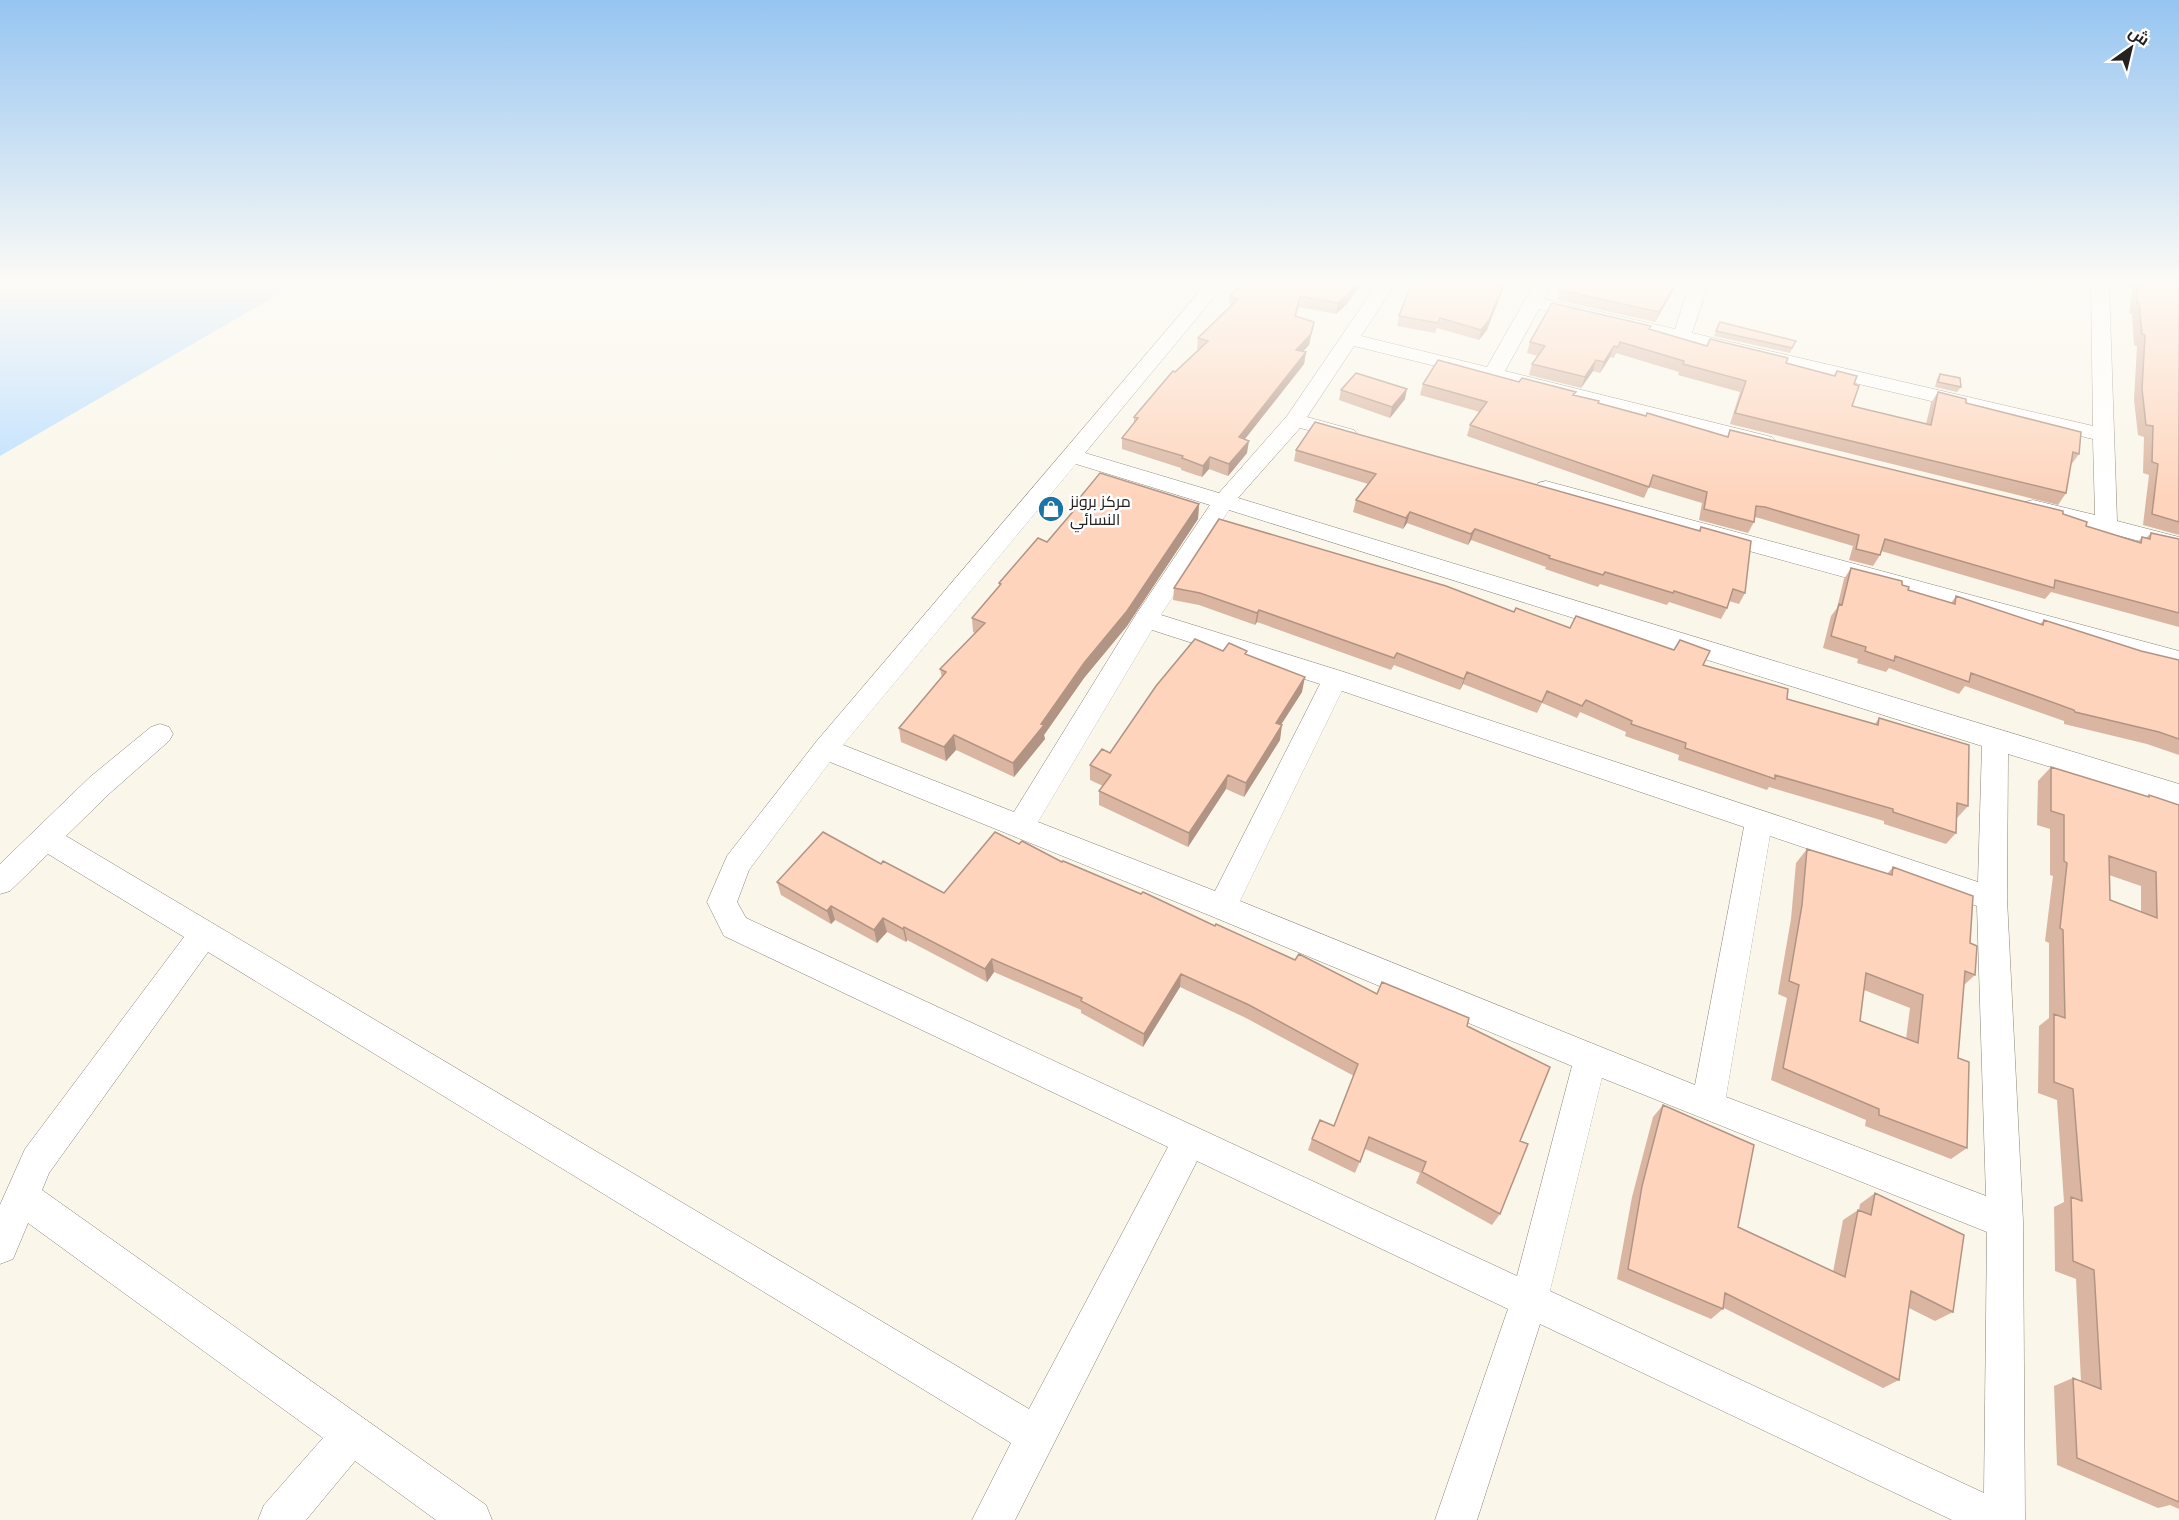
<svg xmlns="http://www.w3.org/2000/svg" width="2179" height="1520" font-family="'Playfair Display',Cairo,serif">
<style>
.water{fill:#bcdfff}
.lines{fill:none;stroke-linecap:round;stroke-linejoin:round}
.minor-casing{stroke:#88847a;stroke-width:1}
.minor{fill:#fff;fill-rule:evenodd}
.wall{fill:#dab6a2;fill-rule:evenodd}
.shaded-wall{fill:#b29484}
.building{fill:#fed4bc;stroke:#b29484;stroke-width:1.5;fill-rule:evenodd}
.labels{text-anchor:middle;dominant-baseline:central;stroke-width:5;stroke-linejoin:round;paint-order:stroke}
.poi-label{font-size:16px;fill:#23221e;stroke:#fff;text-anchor:start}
</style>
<rect width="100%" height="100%" fill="#faf6ea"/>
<!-- water -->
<path class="water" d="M7,284H296L0,456V288Z"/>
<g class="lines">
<!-- minor casing -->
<g class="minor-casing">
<path id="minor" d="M1206,284H1225L1085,453L1219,493L1287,416L1377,284H1395L1361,336L1487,367L1534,284H1552L1544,299L1675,329L1690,284H1708L1692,333L2093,426L2091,284H2109L2117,521L2179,537V551L2025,512L2022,507L2025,502L2033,500L2095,515L2093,439L1539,309L1505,371L1772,437L1776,441L1772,445L1765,447L1354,346L1307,417L1354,430L1357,434L1354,438L1347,440L1300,428L1238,498L2179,784V806L2008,754L2007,899L2023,1221L2025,1520H1952L1540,1324L1477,1520H1435L1508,1309L1197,1161L1015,1520H972L1011,1443L208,952L49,1173L42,1190L486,1505L492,1520H436L355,1461L306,1520H258L264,1505L323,1438L28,1223L13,1259L0,1264V1205L25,1149L184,937L48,854L10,891L0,894V864L90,777L151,727L160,724L169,727L173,734L169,741L110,793L66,836L1029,1409L1168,1147L724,936L707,902L727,856L816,742ZM1076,464L1210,505L1137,613L1014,812L843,745ZM1229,510L1982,746L1978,882L1344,672L1161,615ZM1152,630L1320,684L1215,891L1038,822ZM1342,691L1744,827L1695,1085L1240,901ZM830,762L1211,916L1572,1066L1517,1276L746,918L737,902L749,870ZM1770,836L1977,906L1986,1196L1726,1097ZM1602,1078L1987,1232L1984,1493L1550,1291Z
M1546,481L2179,651V669L1538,493L1535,488L1538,483Z"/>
</g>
<!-- minor -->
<use href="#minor" class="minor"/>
</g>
<!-- wall -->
<path class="wall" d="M1241,284L1347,304L1336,314L1299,307L1296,316L1314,322L1309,345L1303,352H1306L1304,364L1245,439L1247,453L1228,476L1209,469L1202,477L1181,470V468L1122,449V438L1134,424V417L1175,372L1198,350L1197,349L1198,338L1230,307V297Z
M1411,284L1487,330L1479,340L1437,328L1435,333L1397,326L1399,316Z
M1675,284L1672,293L1655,322L1557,300L1560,290Z
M2125,284H2179V535L2143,525L2149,475L2143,473L2144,437L2138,435L2134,400L2137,346L2134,345L2132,314L2129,313L2133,288L2125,286Z
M1720,322L1796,341L1790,353L1714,336Z
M1650,329L1707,346L1786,363L1834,376L1837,371L1854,384L1852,406L1926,424L1931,403L1938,392L1966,403L2079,454L2071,465L2066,493L2058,505L1730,424L1740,392L1678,375L1679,372L1616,353L1614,358L1610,357L1600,373L1593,371L1581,388L1529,375L1532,364L1538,356L1527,353L1530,342Z
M1940,374L1961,387L1957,392L1935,387L1937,379Z
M1519,382L1574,395L1598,403L1727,437L1730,430L2063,514L2086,526L2138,542L2142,537L2146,538L2151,533L2179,539V627L2051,592L2045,599L1881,551L1880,555L1873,566L1849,560L1853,546L1759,518L1754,517V522L1748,533L1699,520L1702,503L1649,487L1644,498L1467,436L1470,425L1480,412L1420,395L1423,384Z
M1341,390L1405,399L1390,418L1339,400Z
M1296,450L1699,531L1701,527L1745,593L1739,604L1729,601L1727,608L1721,619L1669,602L1667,605L1600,584L1598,587L1545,569L1546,567L1471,540L1468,545L1407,523L1403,529L1353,512L1356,500L1368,484L1294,461Z
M1199,504L1198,519L1127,626L1084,678L1044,735L1045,739L1014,777L956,750L946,761L901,742L899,728L942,678L940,669L975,633L973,632L972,618L999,587V583L1047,542L1072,512V507Z
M1851,568L1902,585L1908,590L1951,603L1956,596L2040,624L2044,620L2141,651L2179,660V755L2147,744L2064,724V721L1965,686L1959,694L1889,668L1886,672L1857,663L1858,659L1823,648L1831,616L1837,608L1844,579Z
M1174,588L1514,612L1703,665L1787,699L1875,724L1879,718L1968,806L1957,818V817L1956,833L1946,844L1884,824V821L1769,787L1767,790L1678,760L1679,755L1625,736L1626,732L1580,712L1577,718L1542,703L1537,713L1463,684L1460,690L1394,665L1391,670L1257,622L1255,625L1199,605L1173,600Z
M1223,651L1246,654L1302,692L1281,725L1280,740L1244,797L1226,789L1188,847L1099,805V791L1103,786L1090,780V765L1110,753Z
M2051,767L2148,797L2149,795L2179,805V1509L2170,1505L2158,1508L2057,1465L2054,1386L2073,1378L2081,1381L2076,1279L2055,1271L2054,1207L2064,1202L2057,1100L2038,1093L2039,1026L2049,1018V943L2045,941L2053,876L2050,875V829L2037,825L2038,781ZM2109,875L2141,886V912L2110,900Z
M1019,844L1377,994L1467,1026L1520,1141L1500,1214L1492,1225L1416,1183L1420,1173L1365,1149L1355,1173L1308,1150L1312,1139L1334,1126L1354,1076L1246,1018L1180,987L1143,1047L1081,1013V1010L994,972L987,982L907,940L906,942L887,932L877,943L835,920L831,924L781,895L777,882L881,864L944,893Z
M1807,849L1887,874L1893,867L1970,943L1975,975L1964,985L1958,1058L1967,1148L1951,1159L1865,1126L1866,1120L1771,1080L1787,998L1778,994L1791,919L1796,863ZM1864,990L1910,1008L1906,1039L1860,1021Z
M1663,1105L1738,1227L1833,1272L1843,1220L1858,1210H1859L1860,1204L1875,1193L1953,1312L1935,1321L1909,1308L1899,1380L1883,1388L1724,1308L1711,1319L1617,1279L1632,1197L1653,1117Z"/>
<!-- shaded-wall -->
<path class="shaded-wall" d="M1355,284H1361L1347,304L1336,314L1338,303Z
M1504,284H1505L1487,330L1479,340L1481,330Z
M1675,284L1672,293L1655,322L1659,312Z
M1314,322L1309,345L1294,361L1296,350Z
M1614,346L1610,357L1600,373L1604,362Z
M1306,352L1304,364L1237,449L1239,437Z
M1596,360L1593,371L1581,388L1585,377Z
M1407,389L1405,399L1390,418L1392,407Z
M1249,441L1247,453L1228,476L1229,464Z
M1210,457L1209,469L1202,477L1203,466Z
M1199,504L1198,519L1127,626L1084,678L1044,735L1045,739L1014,777L1013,763Z
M1410,512L1407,523L1403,529L1406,518Z
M1475,529L1471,540L1468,545L1471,534Z
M1259,610L1257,622L1255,625L1257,613Z
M1467,672L1463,684L1460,690L1464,679Z
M1305,677L1302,692L1273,737L1276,723Z
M1282,725L1280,740L1244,797L1246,783Z
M954,735L956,750L946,761L944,747Z
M1228,775L1226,789L1188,847L1189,833Z
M831,906L835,920L831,924L827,911Z
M883,918L887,932L877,943L874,930Z
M904,927L907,940L906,942L903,929Z
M992,959L994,972L987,982L985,969Z
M1181,974L1180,987L1143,1047L1144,1034Z"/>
<!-- building -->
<path class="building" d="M1241,284H1355L1349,293L1338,303L1300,296L1295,316L1314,322L1311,334L1296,350L1306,352L1239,437L1249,441L1229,464L1210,457L1203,466L1182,458L1183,456L1122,438L1138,418L1134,417L1173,371L1175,372L1208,341L1198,338L1238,299L1230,297Z
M1411,284H1504L1489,320L1481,330L1440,318L1438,323L1399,316Z
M1564,284H1675L1659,312L1560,290Z
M2139,284H2179V522L2152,514L2158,464L2152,462L2153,426L2146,425L2142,389L2145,335L2142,334L2139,303H2137Z
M1552,303L1651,326L1649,329L1707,346L1710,339L1788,358L1786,363L1835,376L1837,371L1857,376L1854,384L1859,386L1852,406L1931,425L1938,392L1966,399V403L2081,432L2079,454L2073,452L2066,493L1735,413L1746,381L1683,364L1684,361L1620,342L1618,347L1614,346L1604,362L1596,360L1585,377L1532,364L1545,346L1530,342Z
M1720,322L1796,341L1792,348L1716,331Z
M1438,360L1519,382L1522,378L1576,392L1573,395L1599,401L1598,403L1646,416L1647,413L1728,437L1730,430L2063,511V514L2087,522L2086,526L2141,543L2142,537L2150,539L2151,533L2179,539V613L2055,580L2054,588L1885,539L1880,555L1856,549L1859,535L1765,507L1756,506L1754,522L1704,509L1707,492L1653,475L1649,487L1470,425L1487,402L1423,384Z
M1356,373L1407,389L1392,407L1341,390Z
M1940,374L1960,378L1961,387L1938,382Z
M1315,422L1700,531L1701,527L1751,541L1745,593L1733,589L1727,608L1674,591L1673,593L1605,572L1603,575L1549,558L1550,556L1475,529L1471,534L1410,512L1406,518L1356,500L1376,474L1296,450Z
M1100,473L1199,504L1127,611L1084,663L1041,724L1044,725L1013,763L954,735L944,747L899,728L946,672L940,669L985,623L972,618L1001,584L999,583L1038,538L1047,542L1076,508L1072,507Z
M1219,519L1446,586L1514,612L1516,608L1570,628L1576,616L1674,650L1680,640L1710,651L1703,665L1788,689L1787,699L1878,725L1879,718L1969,745L1968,806L1957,803L1956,833L1893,812V809L1775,775V779L1685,748L1686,743L1631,724L1632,721L1586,700L1582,706L1547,691L1542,702L1467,672L1464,679L1397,653L1394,658L1259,610L1257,613L1200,593L1174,588Z
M1851,568L1902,581V585L1909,587L1908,590L1955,604L1956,596L2043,625L2044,620L2141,651L2179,660V739L2159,732L2075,712L2074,710L1971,673L1969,682L1895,656L1894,661L1865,651L1866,647L1831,636L1839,604L1842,605Z
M1195,639L1223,651L1229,643L1247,651L1245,654L1305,677L1276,723L1282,725L1246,783L1228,775L1189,833L1099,791L1111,775L1090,765L1102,749L1110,753L1156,686Z
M2051,767L2149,797V795L2179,805V1502L2077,1458L2073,1378L2101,1389L2094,1270L2073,1261L2071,1197L2082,1201L2073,1089L2054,1082V1014L2065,1018L2063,930L2060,928L2067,863L2064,861V815L2051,811ZM2109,856L2156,872L2157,918L2110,900Z
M823,832L881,864L883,861L944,893L995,832L1019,844L1022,841L1062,862L1063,861L1141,894L1143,892L1215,926L1216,924L1295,960L1299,954L1377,994L1382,982L1469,1018L1467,1026L1550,1067L1520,1141L1528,1144L1500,1214L1422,1172L1426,1162L1369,1137L1360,1162L1312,1139L1320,1120L1334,1126L1358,1064L1249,1005L1181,974L1144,1034L1081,1001L1082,998L992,959L985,969L904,927L903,929L883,918L874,930L831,906L827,911L777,882Z
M1807,849L1892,875L1893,867L1973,896L1970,943L1977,946L1975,975L1965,971L1958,1058L1969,1062L1967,1148L1879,1115V1109L1783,1068L1799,985L1789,981L1802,905ZM1866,973L1923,995L1918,1043L1860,1021Z
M1663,1105L1754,1145L1738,1227L1845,1277L1858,1210L1871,1215L1875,1193L1964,1235L1953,1312L1911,1291L1899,1380L1725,1293L1723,1309L1628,1269L1642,1186Z"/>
<!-- sky -->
<linearGradient id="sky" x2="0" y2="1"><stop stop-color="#96c5f1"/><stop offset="0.57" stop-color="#fdfbf6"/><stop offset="1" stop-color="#fdfbf6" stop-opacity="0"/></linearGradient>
<rect width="2179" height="497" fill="url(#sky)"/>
<!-- icons -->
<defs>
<g id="shop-disc" transform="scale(1.35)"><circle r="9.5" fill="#1b74a3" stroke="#fff"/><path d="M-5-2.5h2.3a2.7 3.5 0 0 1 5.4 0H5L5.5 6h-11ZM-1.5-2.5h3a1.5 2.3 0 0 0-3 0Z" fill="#fff"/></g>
</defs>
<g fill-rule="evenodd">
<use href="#shop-disc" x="1051" y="509"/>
</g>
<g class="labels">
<!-- poi labels -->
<g class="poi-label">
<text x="1070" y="500">مركز برونز<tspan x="1070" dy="18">النسائي</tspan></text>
</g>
</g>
<!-- north arrow -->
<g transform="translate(2131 48) rotate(34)" stroke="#ffffff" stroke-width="4.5" paint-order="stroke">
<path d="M0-4.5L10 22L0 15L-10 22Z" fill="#23221e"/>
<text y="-9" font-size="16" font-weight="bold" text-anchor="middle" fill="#23221e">ش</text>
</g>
</svg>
